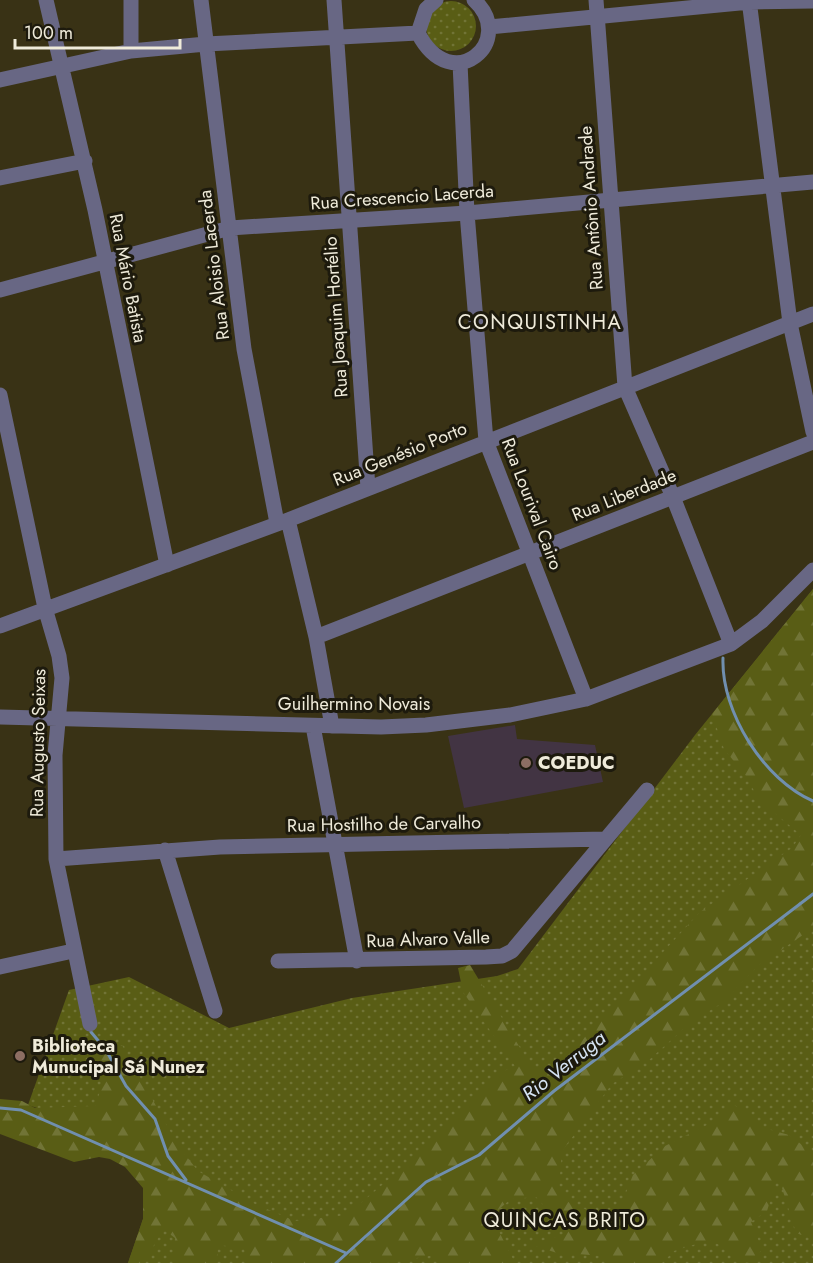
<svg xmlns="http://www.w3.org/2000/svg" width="813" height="1263" font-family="Jost,sans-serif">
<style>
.education{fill:#423443}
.grass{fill:url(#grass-dots)}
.forest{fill:url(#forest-firs)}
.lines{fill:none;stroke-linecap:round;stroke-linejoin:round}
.stream{stroke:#708faf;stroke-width:3}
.minor{stroke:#686784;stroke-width:15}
.education-dot{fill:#8d6e63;stroke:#1d1a0d;stroke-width:2}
.labels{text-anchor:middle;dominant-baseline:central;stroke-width:6;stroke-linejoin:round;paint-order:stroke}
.street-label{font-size:18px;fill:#efebda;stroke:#1d1a0d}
.poi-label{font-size:18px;font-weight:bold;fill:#efebda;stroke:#1d1a0d;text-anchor:start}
.neighbourhood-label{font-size:20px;letter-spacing:1.5px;fill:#efebda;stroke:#1d1a0d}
.water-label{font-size:20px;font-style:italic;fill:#d6e3f3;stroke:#1d1a0d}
</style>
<defs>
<pattern id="grass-dots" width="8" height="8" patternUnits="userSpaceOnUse" patternTransform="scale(1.5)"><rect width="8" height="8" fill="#595d15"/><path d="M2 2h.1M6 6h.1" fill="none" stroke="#717436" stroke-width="1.8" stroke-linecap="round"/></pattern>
<pattern id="forest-firs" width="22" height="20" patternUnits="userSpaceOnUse" patternTransform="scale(1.5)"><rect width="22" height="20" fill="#595d15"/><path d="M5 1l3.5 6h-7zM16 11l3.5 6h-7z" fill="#717436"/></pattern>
</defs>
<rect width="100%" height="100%" fill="#393215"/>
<!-- education -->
<path class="education" d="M515,725L517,739L595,745L603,782L464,808L448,736Z"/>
<!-- grass -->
<path class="grass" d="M426 26a25 25 0 1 1 50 0a25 25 0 1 1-50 0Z
M813,589V1263H128L143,1219V1143L28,1105L69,990L129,977L229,1028L352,998L497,976L518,969L695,735Z"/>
<!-- forest -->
<path class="forest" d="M813,589V928L759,965L722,1003L690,1023L649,1060L612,1084L562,1151L559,1187L568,1202L597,1214L621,1205L633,1175L665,1146L709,1124L733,1104L764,1128L789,1135L813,1153V1239L796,1233L778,1175L767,1211L751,1222L762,1249L753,1263L739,1262L726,1248L709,1240L674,1251L662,1263H606L602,1256L554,1252L529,1244L564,1235L557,1220L536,1197L511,1199L491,1216L515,1263H442L435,1255L387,1263H247L244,1248L218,1245L217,1263H174L175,1238L163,1229L144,1263H128L143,1219V1188L125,1167L110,1159L99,1157L74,1162L0,1134V1099L22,1101L35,1108L95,1106L103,1083L94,1060L122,1045L179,1147L198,1171L255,1204L295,1221L347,1215L416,1156L502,1072L515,1066L463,992L458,968L470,965L534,1071L560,1064L700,912L792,848L801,835L759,800L746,776L724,749L712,714Z"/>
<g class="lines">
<!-- stream -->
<path class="stream" d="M723,658C721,712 764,780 813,801
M91,1032L106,1050L126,1086L155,1119L168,1156L186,1180
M0,1108L21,1110L346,1253
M336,1263L426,1182L479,1155L554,1091L813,894"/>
<!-- minor -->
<path class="minor" d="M46,0L95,210L167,565
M131,0V51
M201,0L244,349L277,523
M334,0L368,488
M436,0L426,9L418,33C452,99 518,40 474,0
M596,0L625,387L673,497L731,644
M749,0L790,323L813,432
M489,27L750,2L813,1
M460,63L467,213L486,441L586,699
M0,80L131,51L206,44L418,33
M0,178L85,161
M0,290L230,228L467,213L813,182
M0,395L45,608L59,656L62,678L55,755L56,859L90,1024
M288,520L316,637L332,726
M0,626L288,520L813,314
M316,637L813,442
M0,717L381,727L426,725L510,715L586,699L731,644L762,621L813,570
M313,726L357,961
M165,850L215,1011
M56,859L220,847L605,839
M278,961L486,957L502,956L512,951L647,790
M0,967L73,951"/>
</g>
<!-- markers -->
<g class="education-dot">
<circle cx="526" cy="763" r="6"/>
<circle cx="20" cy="1056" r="6"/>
</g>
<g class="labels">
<!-- street labels -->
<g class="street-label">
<text transform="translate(402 197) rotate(-4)">Rua Crescencio Lacerda</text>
<text transform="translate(591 208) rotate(-94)">Rua Antônio Andrade</text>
<text transform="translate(214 265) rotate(-97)">Rua Aloisio Lacerda</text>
<text transform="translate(128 278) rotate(79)">Rua Mário Batista</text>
<text transform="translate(336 317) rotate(-94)">Rua Joaquim Hortélio</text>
<text transform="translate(400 454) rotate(-22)">Rua Genésio Porto</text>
<text transform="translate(624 495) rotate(-22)">Rua Liberdade</text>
<text transform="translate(532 504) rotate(69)">Rua Lourival Cairo</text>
<text x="354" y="704">Guilhermino Novais</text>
<text transform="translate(38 743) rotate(-89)">Rua Augusto Seixas</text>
<text transform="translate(384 824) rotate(-1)">Rua Hostilho de Carvalho</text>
<text transform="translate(428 939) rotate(-2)">Rua Alvaro Valle</text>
</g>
<!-- poi labels -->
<g class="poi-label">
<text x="538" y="763">COEDUC</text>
<text x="32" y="1046">Biblioteca<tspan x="32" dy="21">Munucipal Sá Nunez</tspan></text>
</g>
<!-- neighbourhood labels -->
<g class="neighbourhood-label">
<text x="540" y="322">CONQUISTINHA</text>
<text x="565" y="1220">QUINCAS BRITO</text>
</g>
<!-- water labels -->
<g class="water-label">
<text transform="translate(564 1066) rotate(-38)">Rio Verruga</text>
</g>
</g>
<!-- scale -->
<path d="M15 39v9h165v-9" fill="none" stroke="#efebda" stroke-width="3"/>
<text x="24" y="39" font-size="18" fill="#efebda" stroke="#1d1a0d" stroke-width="4.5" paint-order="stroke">100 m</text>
</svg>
